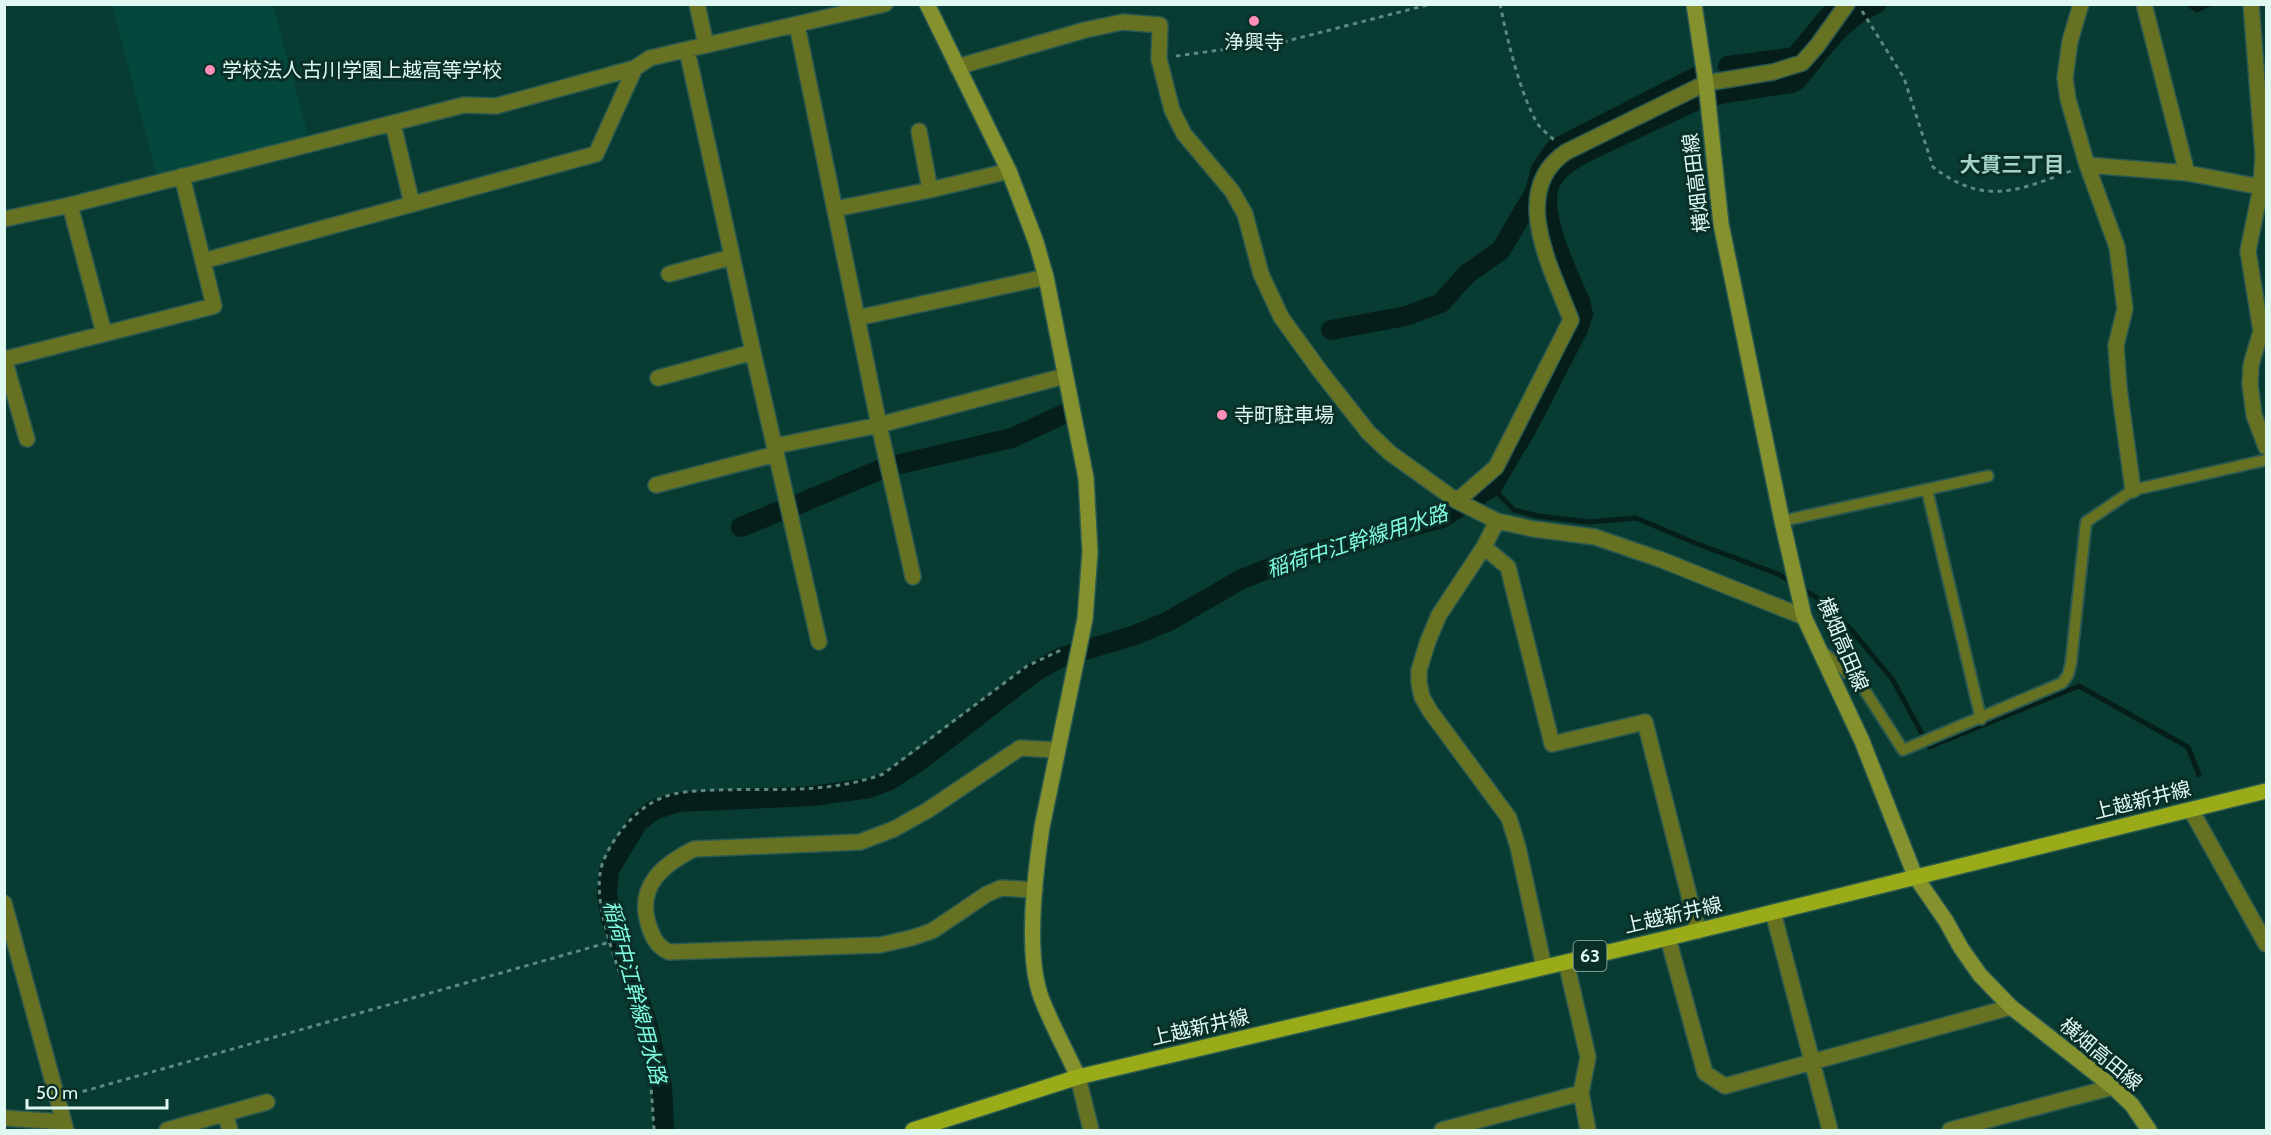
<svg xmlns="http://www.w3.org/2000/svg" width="2271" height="1135" font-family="Cabin,'Noto Sans JP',sans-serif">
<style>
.built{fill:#04473c}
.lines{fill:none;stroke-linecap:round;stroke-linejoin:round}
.stream{stroke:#051e19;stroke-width:5}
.canal{stroke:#051e19;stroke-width:20}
.lane-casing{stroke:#2a5951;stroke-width:14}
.street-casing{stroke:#2a5951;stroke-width:18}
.secondary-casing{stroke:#2a5951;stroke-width:18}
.primary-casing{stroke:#2a5951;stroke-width:18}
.path{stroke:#5f8880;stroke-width:3;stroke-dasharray:4.5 4.5;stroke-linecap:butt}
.lane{stroke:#667122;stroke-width:10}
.street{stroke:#667122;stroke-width:15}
.secondary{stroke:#84912d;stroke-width:15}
.primary{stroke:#9aab1a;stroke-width:15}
.poi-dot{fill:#ff8eb9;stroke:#0a2f28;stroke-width:2}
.labels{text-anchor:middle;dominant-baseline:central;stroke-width:6;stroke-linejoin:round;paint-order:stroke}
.shield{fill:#0a2f28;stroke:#9fbcb5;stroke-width:1.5}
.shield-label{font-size:18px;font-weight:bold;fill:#dff8f1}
.poi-label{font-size:20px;fill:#dff8f1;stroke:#0a2f28;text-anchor:start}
.street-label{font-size:20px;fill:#dff8f1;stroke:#0a2f28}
.neighbourhood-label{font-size:21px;font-weight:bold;fill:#a3d4c7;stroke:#0a2f28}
.water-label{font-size:21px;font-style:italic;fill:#7ffbdf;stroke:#0a2f28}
</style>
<rect width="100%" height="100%" fill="#083b32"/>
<!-- built -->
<path class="built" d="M112,5H273L308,135L157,177Z"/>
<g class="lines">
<!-- stream -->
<path class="stream" d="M2188,4L2197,10L2209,4
M1492,487L1514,510L1538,516L1589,522L1636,518L1695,543L1778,574L1794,584
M1802,589L1826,603L1853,632L1893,680L1929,747L2079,686L2188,747L2199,775"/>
<!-- canal -->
<path class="canal" d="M1728,66L1795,57L1839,4
M1331,330L1406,316L1441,303L1467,274L1501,250L1535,192L1541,169L1555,149L1700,75
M896,465L1012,438L1066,413
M794,506L884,468
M741,527L785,509
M664,1130L662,1086L646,1019L611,919L607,895L609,870L638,822L654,810L678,802L812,796L870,788L888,781L918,762L1036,671L1062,657L1135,635L1169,621L1240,580L1291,559L1442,518L1492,487L1528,426L1578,329L1583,314L1580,301C1568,274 1539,215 1549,186C1555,171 1568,162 1582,154L1695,101L1725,93L1791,83L1797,80C1820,53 1841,18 1876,4"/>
<!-- lane casing -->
<g class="lane-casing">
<path id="lane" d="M1927,490L1981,719
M1782,521L1988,476
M1822,651L1862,686L1903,750L2062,683L2068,675L2071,663L2086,522L2133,490L2266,460"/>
</g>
<!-- street casing -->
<g class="street-casing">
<path id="street" d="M697,4L706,45
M2081,4L2070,41L2065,78L2068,99L2087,165L2117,247L2125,309L2116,345L2119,388L2133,490
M2144,4L2187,173
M2251,4L2263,156L2261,187L2248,251L2261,331L2251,365L2250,384L2254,415L2266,447
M797,25L879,425L913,577
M687,50L753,352L819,642
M957,67L1085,30L1123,22L1160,25L1159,59L1172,110L1184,134L1232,191L1245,214L1261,274L1281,317L1320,371L1368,432L1390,453L1457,501L1497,521L1534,529L1595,537L1662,560L1804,617
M393,124L412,204
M919,131L930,190
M2087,165L2187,173L2261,187
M70,205L104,333
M835,209L930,190L1009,171
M4,219L70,205L464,105L496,106L635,68L650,58L885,4
M203,261L596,154L635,68
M669,274L732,257
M857,318L1046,277
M4,358L27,439
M5,359L214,306L182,176
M658,378L753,352
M775,446L879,425L1065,376
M656,485L776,454
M1457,501L1496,467L1571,320C1552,269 1508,191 1566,152L1706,83L1773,72L1802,63L1817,46L1847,4
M1497,521L1484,547L1439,615L1428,641L1419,670V683L1422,697L1430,711L1509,818L1518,847L1544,967
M1484,547L1508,567L1552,744L1645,722L1698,931
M2191,810L2266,944
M1035,890L1001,888L987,894L932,931L911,938L880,945L669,952C656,946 652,936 648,923C637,885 664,864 694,849L860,842L894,829L928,810L1020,748L1057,750
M4,903L66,1130
M1773,912L1830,1130
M1668,938L1705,1073L1725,1086L2011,1007
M1078,1077L1091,1130
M1581,1093L1588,1130
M225,1114L230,1130
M4,1118L63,1122
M167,1130L267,1102
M1442,1130L1581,1093L1588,1057L1566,962
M1950,1130L2113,1087"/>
</g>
<!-- secondary casing -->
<g class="secondary-casing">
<path id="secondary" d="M927,4L1009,171L1036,242L1046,277L1086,478L1090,552L1085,619L1042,827C1035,874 1025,953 1041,997C1051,1024 1066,1050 1078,1077
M1694,4L1706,83L1721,224L1782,521L1804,617L1862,741L1915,876L1946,921L1961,948L1980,975L2011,1007L2113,1087L2132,1105L2149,1130"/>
</g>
<!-- primary casing -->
<g class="primary-casing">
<path id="primary" d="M913,1130L1078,1077L1668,938L2266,791"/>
</g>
<!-- path -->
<path class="path" d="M1500,4C1507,39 1520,93 1537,123C1541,129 1549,135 1554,140
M1862,11L1904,78L1933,167C1984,206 2017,191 2071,171
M1176,56L1287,41L1431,4
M74,1094L610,942
M654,1130C652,1100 651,1071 643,1041C631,994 586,906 603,862C608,849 616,837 624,827C641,807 659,795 685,792C751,785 819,798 883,774L1027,666L1061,650"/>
<!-- lane -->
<use href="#lane" class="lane"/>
<!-- street -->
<use href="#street" class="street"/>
<!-- secondary -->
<use href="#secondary" class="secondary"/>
<!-- primary -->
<use href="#primary" class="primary"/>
</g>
<!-- markers -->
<g class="poi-dot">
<circle cx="1254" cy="21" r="6"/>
<circle cx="210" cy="70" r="6"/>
<circle cx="1222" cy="415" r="6"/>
</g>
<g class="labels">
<!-- shield labels -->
<rect class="shield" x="1573.5" y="941" width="33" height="30" rx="4.5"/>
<g class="shield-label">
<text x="1590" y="956">63</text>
</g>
<!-- poi labels -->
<g class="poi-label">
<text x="1254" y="42" text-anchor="middle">浄興寺</text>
<text x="222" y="70">学校法人古川学園上越高等学校</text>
<text x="1234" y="415">寺町駐車場</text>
</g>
<!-- street labels -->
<g class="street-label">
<text transform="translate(1696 183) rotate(-97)">横畑高田線</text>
<text transform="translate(1843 644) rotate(67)">横畑高田線</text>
<text transform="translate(2142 800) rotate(-14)">上越新井線</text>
<text transform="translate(1673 915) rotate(-13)">上越新井線</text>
<text transform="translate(1200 1027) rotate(-13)">上越新井線</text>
<text transform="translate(2101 1054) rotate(40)">横畑高田線</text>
</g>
<!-- neighbourhood labels -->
<g class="neighbourhood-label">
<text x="2012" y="164">大貫三丁目</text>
</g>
<!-- water labels -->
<g class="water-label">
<text transform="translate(1357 541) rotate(-18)">稲荷中江幹線用水路</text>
<text transform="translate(635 992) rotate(75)">稲荷中江幹線用水路</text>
</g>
</g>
<!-- border -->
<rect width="2271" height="1135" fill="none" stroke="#dff8f1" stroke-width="12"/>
<!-- scale -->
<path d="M27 1099v9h140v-9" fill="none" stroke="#dff8f1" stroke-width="3"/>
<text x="36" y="1099" font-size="18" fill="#dff8f1" stroke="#0a2f28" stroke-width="4.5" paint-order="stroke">50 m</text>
</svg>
